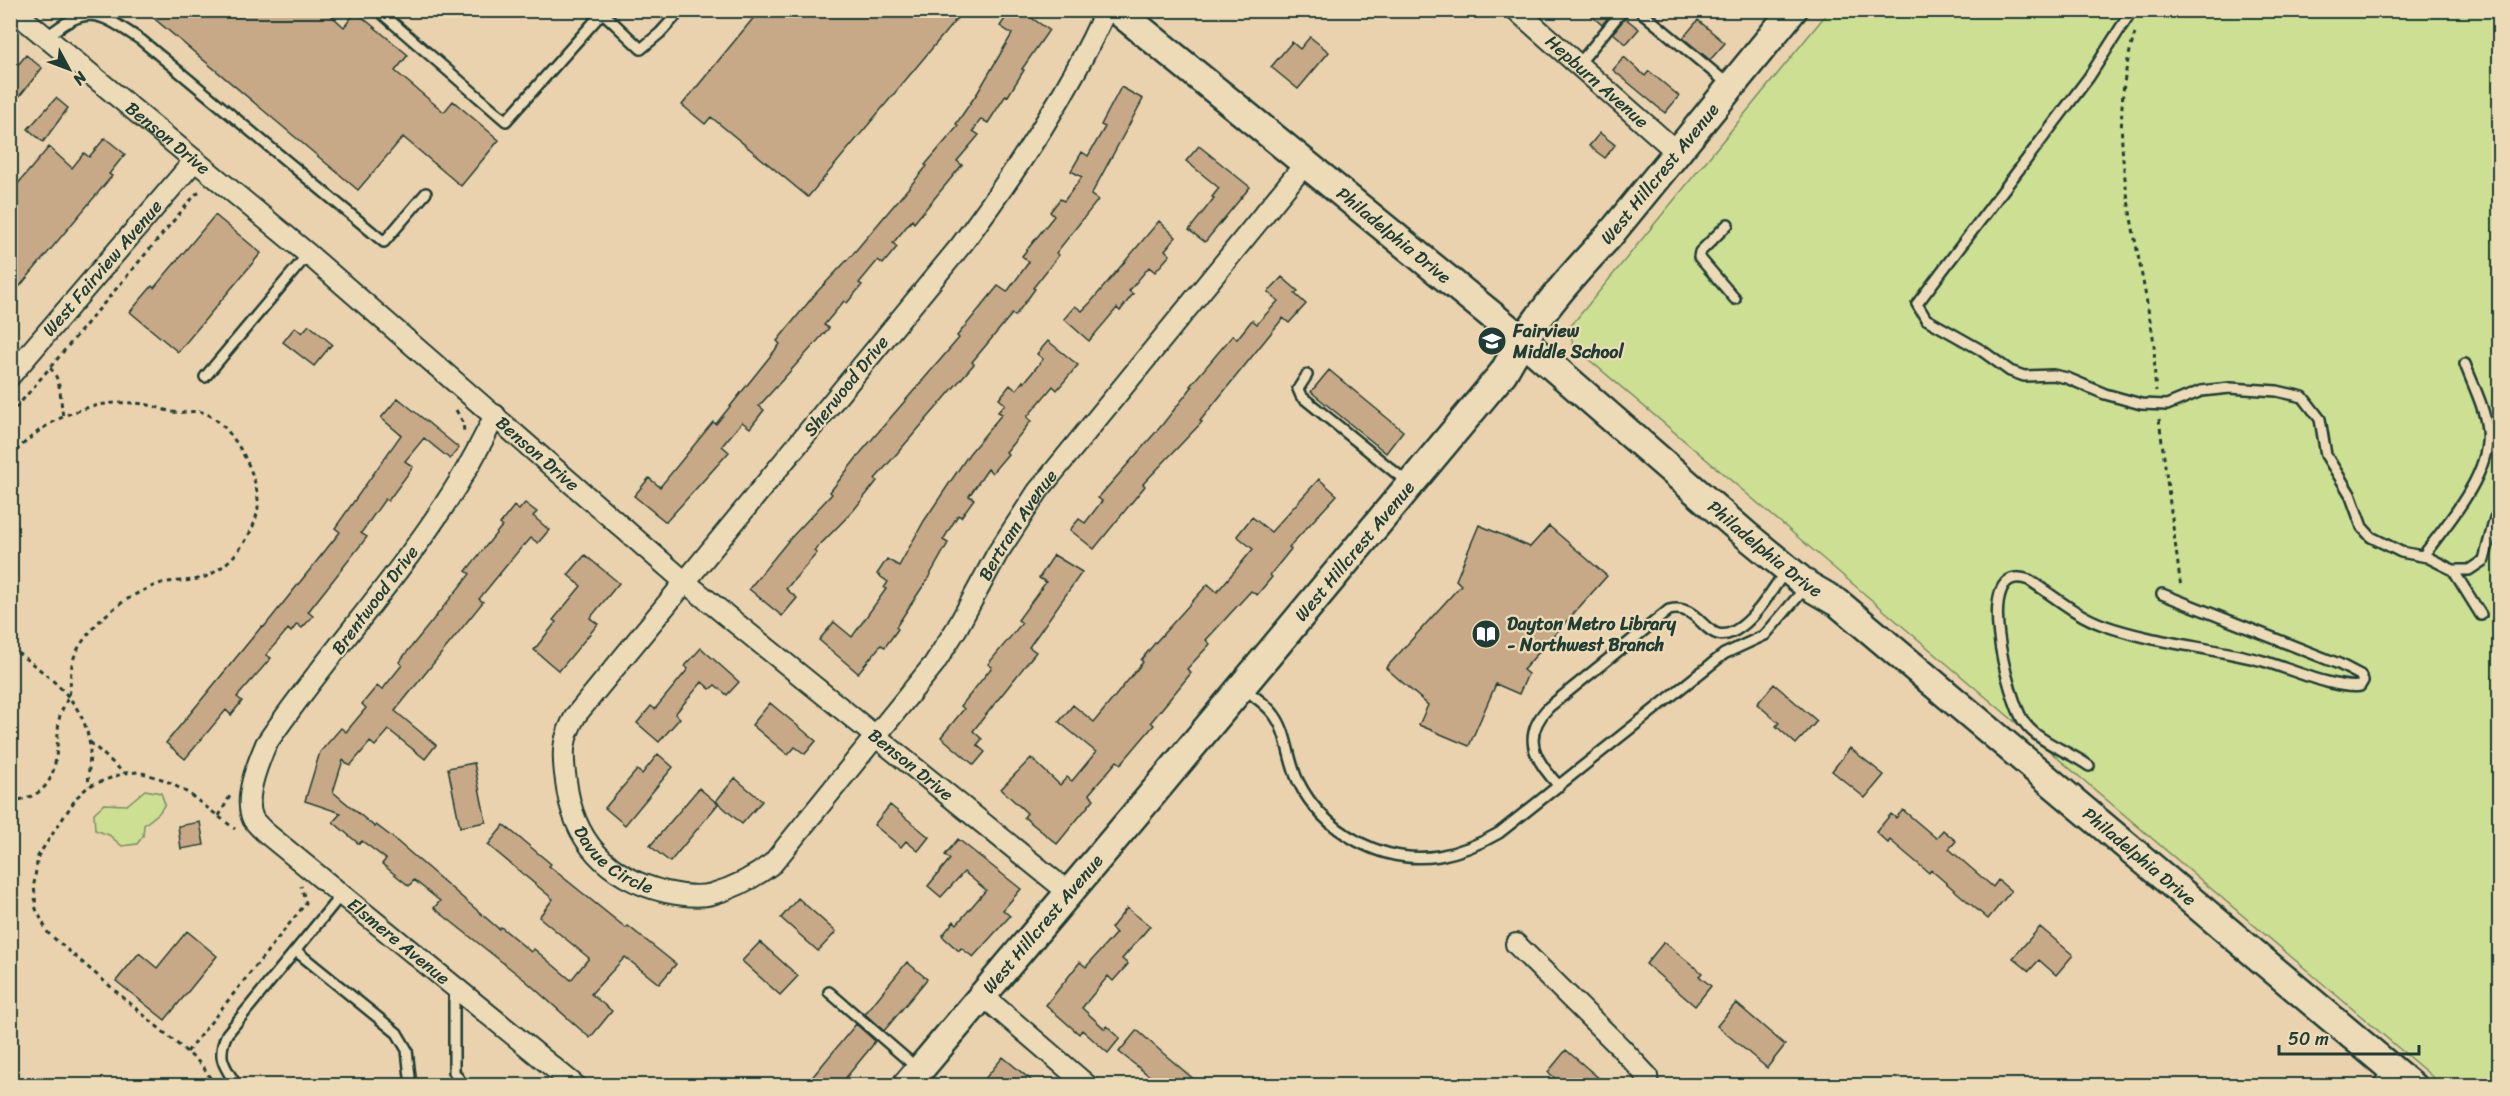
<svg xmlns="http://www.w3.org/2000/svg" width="2510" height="1096" font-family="Sriracha,sans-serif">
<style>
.green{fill:#cddf93;stroke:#768e64;stroke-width:1.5}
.building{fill:#c7a987;stroke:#1f3d34;stroke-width:1.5}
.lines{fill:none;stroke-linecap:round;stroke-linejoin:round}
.lane-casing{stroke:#1f3d34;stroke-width:14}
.street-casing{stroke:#1f3d34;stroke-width:24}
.secondary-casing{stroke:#1f3d34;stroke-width:32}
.path{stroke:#1f3d34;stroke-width:3;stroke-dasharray:4.5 4.5;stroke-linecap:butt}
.lane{stroke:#eddbb8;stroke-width:9}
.street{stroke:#eddbb8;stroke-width:20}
.secondary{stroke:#eddbb8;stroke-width:27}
.labels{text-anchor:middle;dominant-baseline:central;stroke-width:4.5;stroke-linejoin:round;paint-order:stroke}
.street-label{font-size:18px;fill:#1f3d34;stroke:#eddbb8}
.poi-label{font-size:18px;font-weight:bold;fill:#1f3d34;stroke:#eddbb8;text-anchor:start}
</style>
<rect width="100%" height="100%" fill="#ebd2ae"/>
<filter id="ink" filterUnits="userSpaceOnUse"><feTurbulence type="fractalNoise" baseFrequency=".0167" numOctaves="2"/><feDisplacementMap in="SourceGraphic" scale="12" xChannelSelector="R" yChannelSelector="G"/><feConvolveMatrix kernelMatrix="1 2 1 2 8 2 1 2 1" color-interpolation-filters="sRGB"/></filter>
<g filter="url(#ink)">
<!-- green -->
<path class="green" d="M1829,11H2499V1085H2442L1573,346L1570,327Z
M145,790L161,793L165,804L159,813L144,825L143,836L137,844L122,846L109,835L95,830L94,813L104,804L127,805Z"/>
<!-- building -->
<path class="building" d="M144,10H325L344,27L356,12L408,55L395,71L444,112L453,101L499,140L461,186L403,137L358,190Z
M760,10H964L808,197L711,117L705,124L682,105Z
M1011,10H1020L1049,30L1022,69L1024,70L1008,96L1006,95L988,123L981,119L973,131L979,135L957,161L962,165L914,223L912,220L893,243L897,247L883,264L878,260L859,283L862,285L847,303L844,301L824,325L829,328L759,406L764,410L750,428L742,422L722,446L729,452L666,522L634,496L649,478L660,487L713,422L716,424L780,344L777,341L816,293L852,255L927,166L925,165L958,126L956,124L978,92L1012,34L1000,26Z
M1585,10H1614L1602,25Z
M1625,18L1639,29L1626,44L1613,33Z
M1698,20L1725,43L1710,60L1683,38Z
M1310,37L1329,52L1298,89L1271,67L1292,42L1300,49Z
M26,55L42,68L10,108V75Z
M1624,57L1645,76L1649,71L1679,96L1665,113L1613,70Z
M1121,87L1143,99L1091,195L1098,200L1056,253L1059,255L1033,288L1035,289L1015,316L1012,314L972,362L974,364L875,479L877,481L853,511L814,551L817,553L786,589L797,598L782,616L749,589L788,541L832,494L830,492L862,451L959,338L957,336L998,286L1007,292L1029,262L1022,256L1054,216L1050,212L1060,199L1064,201L1082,177L1071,171L1082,152L1088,156L1105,127L1101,125Z
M56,98L68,108L43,142L28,129Z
M1600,133L1615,145L1605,158L1589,146Z
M105,138L125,154L109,174L112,176L10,298V193L49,147L72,168L84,153L89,157Z
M1199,146L1250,187L1205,242L1189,230L1214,198L1212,197L1219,188L1186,161Z
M215,215L261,253L178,352L130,312L152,286L154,288Z
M1159,221L1176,237L1165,250L1170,255L1155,272L1149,267L1129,291L1133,294L1120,311L1117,308L1089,341L1064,319L1075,306L1082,311L1090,303Z
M1282,277L1298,291L1295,294L1306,304L1289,323L1283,318L1200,421L1202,422L1143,484L1145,486L1094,549L1070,530L1079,519L1085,523L1102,501L1098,498L1162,425L1192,387L1190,386L1233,335L1237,339L1252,320L1257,324L1278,301L1268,292Z
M309,325L332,344L314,366L283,342L295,327L302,333Z
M1048,341L1078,365L1057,390L1053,386L1027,417L1031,421L1006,452L1008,454L992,473L988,469L969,496L974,499L961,517L958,515L943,540L948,543L927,580L896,627L898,629L885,647L881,645L858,673L819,640L834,622L852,637L886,589L884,588L888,582L877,574L887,559L899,566L924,521L969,454L1002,414L998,412L1005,404L999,399L1010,385L1016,390L1023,381L1024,383L1043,359L1037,354Z
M1329,370L1403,431L1386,453L1311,392Z
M398,398L459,448L450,459L424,438L405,461L413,467L388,501L385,499L361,533L367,537L308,612L313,616L302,628L297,624L291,632L288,629L266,655L271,658L237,697L242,701L231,715L226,710L185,759L166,743L262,626L264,627L340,532L335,528L401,435L381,418Z
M1319,479L1337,495L1289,547L1291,549L1270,575L1272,577L1257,595L1251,591L1206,640L1210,644L1187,669L1191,673L1151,722L1154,725L1121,764L1117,761L1089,794L1094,799L1057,844L1024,817L1027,813L1001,789L1031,758L1060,785L1067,777L1072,781L1096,752L1059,722L1073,705L1094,722L1143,662L1141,660L1155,643L1208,584L1217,592L1253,549L1237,536L1252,517L1271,532Z
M525,503L537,512L533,516L549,530L538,543L531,538L525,545L524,544L479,599L483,602L395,711L436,745L425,759L389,730L375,746L370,742L350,766L343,760L333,792L375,827L376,825L392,837L499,929L501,927L531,952L534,949L571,980L589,958L539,917L553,899L488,845L504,825L551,864L549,866L626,928L628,926L676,964L659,984L625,957L591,994L612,1011L590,1038L526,981L434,908L440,901L414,880L409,886L382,864L386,859L362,841L359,844L333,822L341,813L305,801L320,752L341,728L346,732L366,708L362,704L377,686L382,690L402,665L399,662L470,574L466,571L502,526L500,524L514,506L519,510Z
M1479,525L1530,547L1549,526L1607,576L1523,670L1528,674L1519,694L1496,684L1469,746L1419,725L1428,705L1386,668L1461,585L1456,580Z
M585,555L619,583L590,618L598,624L559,671L534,650L556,622L553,620L581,586L568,575Z
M1054,555L1082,572L1029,647L1036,652L973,731L982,739L977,745L985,752L974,765L941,737L964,709L961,706L992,667L988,664L1022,623L1018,620L1046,582L1039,578Z
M701,648L739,682L727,695L715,685L710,689L702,682L675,714L680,718L659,742L637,723L651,706L655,709L688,669L685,666Z
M1774,684L1817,721L1796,744L1776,726L1779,723L1757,704Z
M770,703L816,741L805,754L795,747L788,755L752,725Z
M1850,748L1884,775L1865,798L1832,771Z
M658,754L673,767L625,825L605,808L637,770L642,774Z
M474,763L486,822L460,827L448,768Z
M735,778L762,801L742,824L716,801Z
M699,788L718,804L670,862L650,846Z
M890,805L929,837L918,851L906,841L901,847L874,825Z
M1903,810L1936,838L1943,830L1956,841L1949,849L1993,887L1998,880L2011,891L1988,919L1931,870L1929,873L1890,840L1888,843L1876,832L1891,814L1896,818Z
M200,822L204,845L181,849L178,826Z
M958,839L1021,889L1003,910L1010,916L973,957L961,948L959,951L942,936L954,921L957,924L986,890L964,872L941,897L928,886L950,859L945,855Z
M798,898L836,932L818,951L781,918Z
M1127,908L1150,926L1122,959L1128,964L1113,981L1108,976L1082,1008L1105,1029L1107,1026L1120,1038L1108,1053L1082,1030L1079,1034L1046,1005L1080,962L1086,967L1116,933L1111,928Z
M2040,927L2073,955L2056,975L2039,960L2029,971L2013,958Z
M187,931L217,956L165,1020L116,981L139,953L157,968Z
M760,942L798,976L780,995L742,961Z
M1664,942L1702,973L1699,976L1711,986L1695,1006L1646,964Z
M907,962L927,979L884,1031L865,1014Z
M1736,1003L1785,1045L1767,1068L1717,1026Z
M856,1024L875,1041L872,1046L839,1086H805Z
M1137,1030L1164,1054L1202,1086H1162L1119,1052Z
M1566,1050L1608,1086H1564L1548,1072Z
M1003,1057L1038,1086H979Z"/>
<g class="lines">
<!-- lane casing -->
<g class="lane-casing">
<path id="lane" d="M378,10L506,121L603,12
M600,10L641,49L660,33L681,10
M1639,10L1729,85
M2132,10L2089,77L1917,304L1926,319L1981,350L2010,371L2024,376L2053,375L2067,378L2105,394L2141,404L2167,405L2201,391L2230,388L2277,391L2303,397L2320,419L2326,455L2350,494L2362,527L2371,537L2401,552L2427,557L2453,570H2469L2484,560L2495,518
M45,38C89,3 98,12 141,40L384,242L426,193
M1578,65L1623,10
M1728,224L1700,252L1699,257L1735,299
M1307,375L1298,389L1301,396L1407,482
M205,377L308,254
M2423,556C2447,524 2492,473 2487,430C2485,408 2473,385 2465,364
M2453,570L2481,615
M1244,688C1254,697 1268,705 1275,716C1288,734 1288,761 1298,781C1323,832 1383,865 1439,856C1461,852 1480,844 1499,833L1724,654L1765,635L1806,587
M2089,766C2069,751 2039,743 2024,722C2009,701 1970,558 2029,580C2053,595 2075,615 2103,625C2154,643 2210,647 2263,661C2288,668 2337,690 2360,686L2363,681L2360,675L2339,664L2162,594
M1559,786C1535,760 1520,737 1549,707L1669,610C1704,601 1705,655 1742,626C1760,612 1772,589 1786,571
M296,951L397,1033L407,1050L411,1086
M454,990V1072L464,1086
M829,992L917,1068
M237,1086C224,1066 216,1057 227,1034L341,895"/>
</g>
<!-- street casing -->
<g class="street-casing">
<g id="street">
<path id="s1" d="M13,10L308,254L685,582L1068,892"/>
<path id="s2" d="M1106,10C1068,94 1017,170 962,244L576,715C562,739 562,754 566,781C573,841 607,878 666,892C680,895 698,898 712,894C734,888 755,877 773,863L934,664L957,628L997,554L1038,491L1305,164"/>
<path id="s3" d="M1516,10L1678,153"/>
<path id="s4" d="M10,376L195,160"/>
<path id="s5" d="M495,415C437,540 342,632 266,744C258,763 243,798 253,819C256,824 262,829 266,833L576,1086"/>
<path d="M1516,944L1621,1048L1647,1076L1648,1086"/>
<path d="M982,995L1088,1086"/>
<path d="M2383,1086L2395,1071"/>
</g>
</g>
<!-- secondary casing -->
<g class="secondary-casing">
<g id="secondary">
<path id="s6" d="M1117,10L1521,339L1746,535L1807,585L1838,603L2412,1086"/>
<path id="s7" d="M906,1086L1149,798L1503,373C1531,322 1569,278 1609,236L1793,10"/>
</g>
</g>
<!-- path -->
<path class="path" d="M2135,33C2105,130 2132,214 2148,309C2150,321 2153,333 2154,345C2155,361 2154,376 2156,391
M50,368C62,379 60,401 63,416
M456,410L463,422L464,432
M10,415L196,194L202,192
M2159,419L2181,588
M10,458C43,419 92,397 143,404C153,405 163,410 173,412C184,414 195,409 205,413C233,425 260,477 258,507C255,535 231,566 205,577C189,583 171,579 156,585C132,594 105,612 90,632C80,644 72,656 71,672C70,679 71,688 69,695C66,704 61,709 59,720C55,757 62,797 10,801
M10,647C44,673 81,696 89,740C92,755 87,771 89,786
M90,742L124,773
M219,816L231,794
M187,1052L306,903L301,886
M215,1086L202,1065L48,933L36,909L34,884L38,856L77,797L89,786L124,773L139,772L165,780L188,793L235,829"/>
<!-- lane -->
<use href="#lane" class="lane"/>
<!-- street -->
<use href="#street" class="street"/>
<!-- secondary -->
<use href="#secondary" class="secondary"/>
</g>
</g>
<!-- icons -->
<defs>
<g id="school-disc" transform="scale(1.5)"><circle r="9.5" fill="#1f3d34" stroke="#eddbb8"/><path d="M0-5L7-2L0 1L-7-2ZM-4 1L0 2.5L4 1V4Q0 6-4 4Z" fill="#fff"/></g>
<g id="library-disc" transform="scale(1.5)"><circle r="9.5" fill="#1f3d34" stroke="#eddbb8"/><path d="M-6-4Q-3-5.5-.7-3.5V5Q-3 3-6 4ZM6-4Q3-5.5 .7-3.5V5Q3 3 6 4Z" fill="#fff"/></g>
</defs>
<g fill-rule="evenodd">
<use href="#school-disc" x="1492" y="341"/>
<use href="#library-disc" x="1486" y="634"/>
</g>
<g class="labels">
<!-- street labels -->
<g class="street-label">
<text stroke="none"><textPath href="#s3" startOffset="108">Hepburn Avenue</textPath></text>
<text stroke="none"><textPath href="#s1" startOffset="201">Benson Drive</textPath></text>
<text stroke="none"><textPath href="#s7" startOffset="1184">West Hillcrest Avenue</textPath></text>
<text stroke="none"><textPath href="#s6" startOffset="357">Philadelphia Drive</textPath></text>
<text stroke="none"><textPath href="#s4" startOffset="142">West Fairview Avenue</textPath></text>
<text transform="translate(846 386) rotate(-51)">Sherwood Drive</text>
<text stroke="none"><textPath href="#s1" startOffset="687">Benson Drive</textPath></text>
<text stroke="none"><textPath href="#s2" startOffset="1647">Bertram Avenue</textPath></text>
<text stroke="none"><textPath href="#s6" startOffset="843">Philadelphia Drive</textPath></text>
<text stroke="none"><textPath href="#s7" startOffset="698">West Hillcrest Avenue</textPath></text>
<text transform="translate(375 600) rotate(-53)">Brentwood Drive</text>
<text stroke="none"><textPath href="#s1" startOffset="1173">Benson Drive</textPath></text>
<text stroke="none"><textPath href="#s2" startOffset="1050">Davue Circle</textPath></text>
<text stroke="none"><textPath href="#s6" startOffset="1328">Philadelphia Drive</textPath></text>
<text stroke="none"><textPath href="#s7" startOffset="212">West Hillcrest Avenue</textPath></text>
<text stroke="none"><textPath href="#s5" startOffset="670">Elsmere Avenue</textPath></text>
</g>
<!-- poi labels -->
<g class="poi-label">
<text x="1513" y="331">Fairview<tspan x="1513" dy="21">Middle School</tspan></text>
<text x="1507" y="624">Dayton Metro Library<tspan x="1507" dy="21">- Northwest Branch</tspan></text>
</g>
</g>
<!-- margin -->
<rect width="2510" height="1096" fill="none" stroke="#eddbb8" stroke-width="36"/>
<rect x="18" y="18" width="2474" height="1060" fill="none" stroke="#1f3d34" stroke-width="2" filter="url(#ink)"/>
<!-- north arrow -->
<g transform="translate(69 69) rotate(131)" stroke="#eddbb8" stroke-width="4.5" paint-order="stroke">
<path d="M0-4.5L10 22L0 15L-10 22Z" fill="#1f3d34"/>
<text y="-9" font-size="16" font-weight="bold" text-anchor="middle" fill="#1f3d34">N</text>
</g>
<!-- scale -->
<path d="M2279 1045v9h140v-9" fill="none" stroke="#1f3d34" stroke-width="3"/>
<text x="2288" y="1045" font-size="18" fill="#1f3d34" stroke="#eddbb8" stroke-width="4.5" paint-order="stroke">50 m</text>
</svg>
